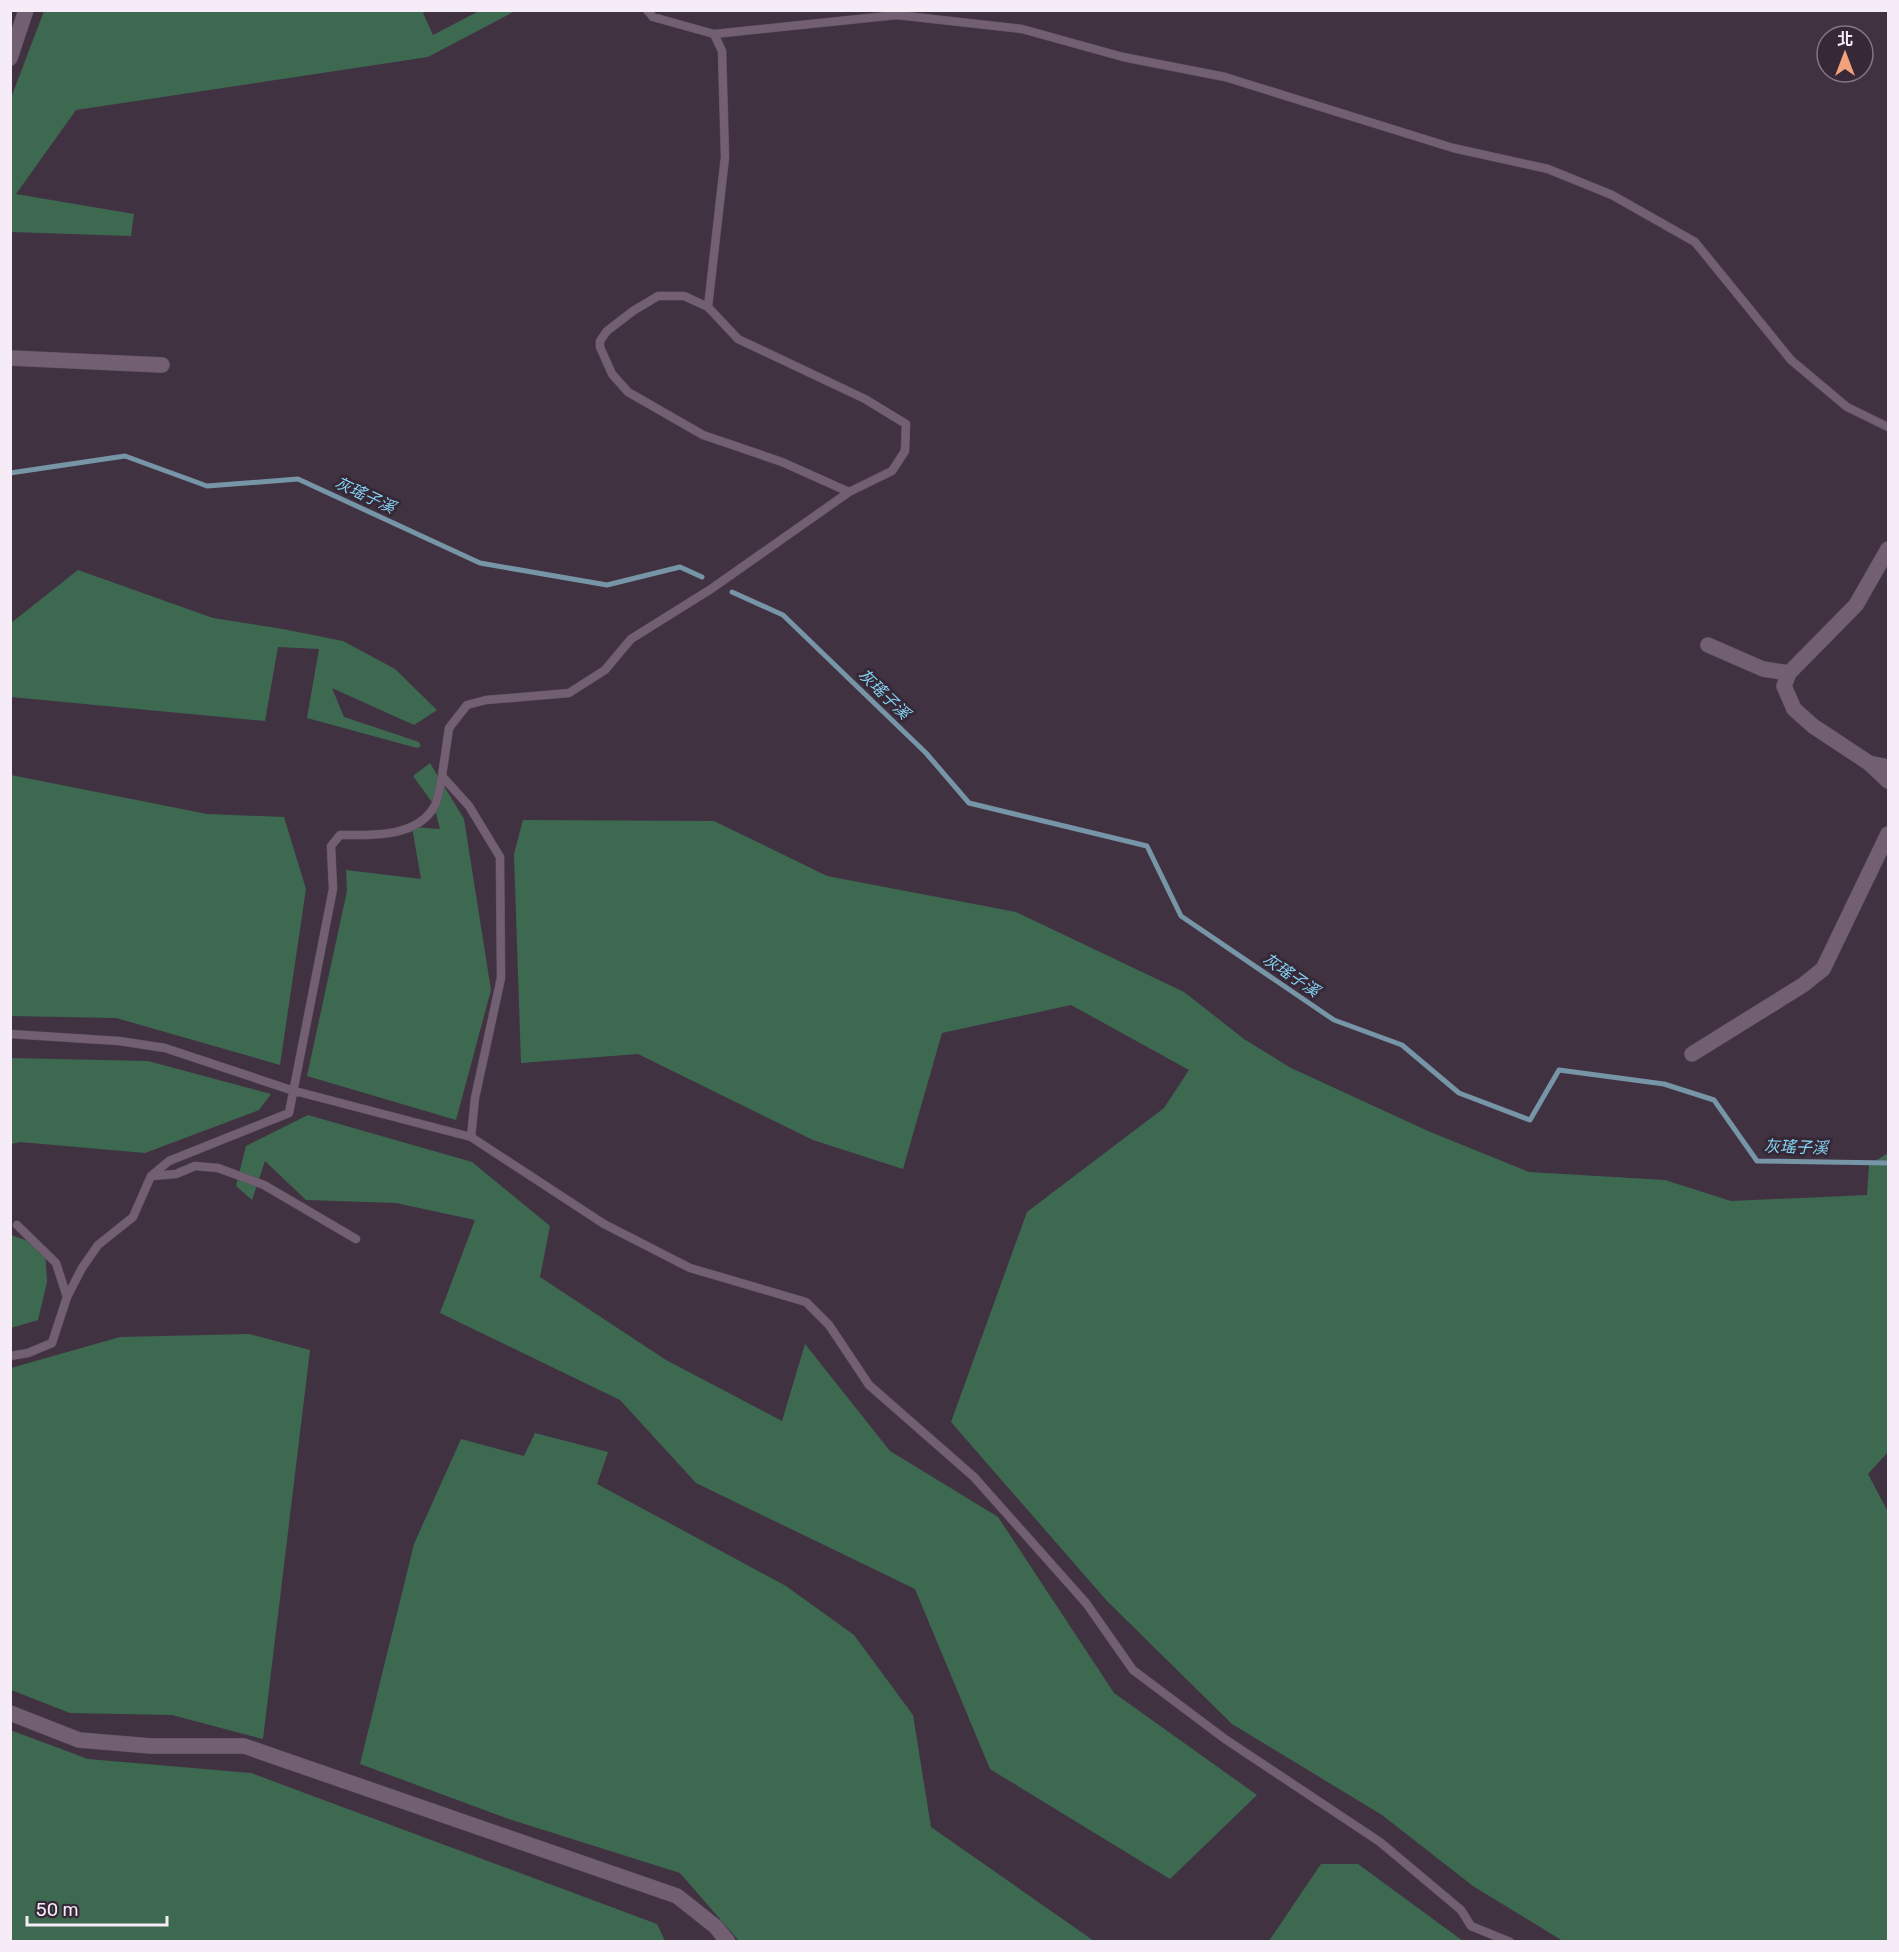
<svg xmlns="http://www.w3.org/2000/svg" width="1899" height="1952" font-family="Rubik,'Noto Sans TC',sans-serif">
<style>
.forest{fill:#3d6951}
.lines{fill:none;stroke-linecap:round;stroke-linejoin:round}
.stream{stroke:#7695a6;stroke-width:5}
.service-casing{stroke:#5e505e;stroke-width:9}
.minor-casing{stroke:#5e505e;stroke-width:16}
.service{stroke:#726072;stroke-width:8}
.minor{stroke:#726072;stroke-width:15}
.labels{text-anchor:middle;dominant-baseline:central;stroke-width:6;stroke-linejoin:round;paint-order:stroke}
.water-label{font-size:16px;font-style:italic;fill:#86d7f8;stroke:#372837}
</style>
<rect width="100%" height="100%" fill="#413242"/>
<!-- forest -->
<path class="forest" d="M44,11H426L423,13L433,35L479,11H515L428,57L76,110L16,194L134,214L131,236L11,232V98Z
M78,570L213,618L283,629L343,641L395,669L437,710L414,725L332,688L344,717L419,742L421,746L417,748L307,718L319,649L278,647L265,721L11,697V623Z
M430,763L464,819L491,990L456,1120L307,1076L347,891L346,870L421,879L412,827L440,829L434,805L413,776Z
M11,775L207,814L284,817L306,889L280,1065L116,1018L11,1016Z
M523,820L714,821L827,876L1016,912L1184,992L1244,1039L1291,1068L1428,1131L1529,1172L1665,1180L1731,1201L1867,1195L1869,1165L1888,1153V1452L1868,1474L1888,1512V1941H1563L1473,1886L1382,1815L1232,1724L1107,1601L951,1422L1027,1212L1164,1108L1189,1070L1071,1005L942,1033L903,1169L813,1140L638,1054L521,1063L514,854Z
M11,1058L148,1061L271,1094L259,1110L145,1153L20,1142L11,1144Z
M308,1115L472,1162L550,1226L540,1277L666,1360L782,1421L805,1344L890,1451L998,1517L1114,1693L1257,1795L1170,1879L990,1769L915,1589L696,1483L620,1400L440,1313L475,1220L396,1203L306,1200L265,1161L252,1200L236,1186L246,1146Z
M11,1235L45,1247L47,1282L38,1320L11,1328Z
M249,1334L310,1350L263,1739L172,1715L70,1713L11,1690V1368L120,1337Z
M535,1433L608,1452L597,1484L786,1586L854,1635L913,1715L931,1827L1094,1941H739L680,1873L506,1818L360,1764L414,1544L461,1439L524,1456Z
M10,1730L88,1759L251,1773L657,1924L665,1941H11Z
M1321,1864H1358L1463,1941H1269Z"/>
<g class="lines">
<!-- stream -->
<path class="stream" d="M10,473L125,456L207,486L298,479L480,563L607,585L680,567L702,577
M732,592L783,615L926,753L969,803L1147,846L1181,916L1334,1020L1402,1045L1459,1093L1530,1120L1559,1070L1664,1084L1714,1100L1757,1161L1888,1163"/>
<!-- service casing -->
<g class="service-casing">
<path id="service" d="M647,10L653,17L714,34L722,51L725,157L708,307L738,339L865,399L906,424L905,451L892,471L849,492L711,589L631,639L605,670L569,693L486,700L467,705L449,728L442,776L469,806L500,857L501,978L475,1098L471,1137L604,1224L690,1268L806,1302L829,1325L869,1385L974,1477L1086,1603L1133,1670L1225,1739L1380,1842L1461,1910L1471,1926L1510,1942
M714,34L897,15L1022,29L1123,57L1225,77L1453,148L1548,169L1612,195L1695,242L1791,360L1847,407L1888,427
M708,307L684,296H658L633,311L607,331L600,341V347L612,374L628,392L703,435L782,462L849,492
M10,1034L119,1041L165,1048L291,1090L471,1137
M153,1176L176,1174L195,1166L218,1168L264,1185L356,1239
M17,1225L56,1263L67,1297
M10,1356L28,1353L52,1343L67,1297L82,1268L98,1245L133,1217L151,1176L169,1161L289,1113L333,889L331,846L340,835C371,835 416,838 434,807C439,799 440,785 442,776"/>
</g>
<!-- minor casing -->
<g class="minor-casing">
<path id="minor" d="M10,58L26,10
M10,358L162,365
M1888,549L1856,605L1789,673L1784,686L1794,709L1813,726L1869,763L1888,767
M1708,645L1763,669L1789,673
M1869,763L1888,781
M1692,1054L1803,985L1823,969L1888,834
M10,1713L79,1740L151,1746H244L677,1896L716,1927L728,1942"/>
</g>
<!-- service -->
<use href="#service" class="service"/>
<!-- minor -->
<use href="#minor" class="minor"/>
</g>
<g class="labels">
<!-- water labels -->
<g class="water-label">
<text transform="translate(365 495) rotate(25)">灰瑤子溪</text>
<text transform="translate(884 694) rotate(44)">灰瑤子溪</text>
<text transform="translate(1291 975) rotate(34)">灰瑤子溪</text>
<text transform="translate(1796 1147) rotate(2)">灰瑤子溪</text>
</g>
</g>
<!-- border -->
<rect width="1899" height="1952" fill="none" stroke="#f6ecf7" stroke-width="24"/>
<!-- north arrow -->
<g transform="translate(1845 54)"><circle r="28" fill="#372837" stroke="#837684" stroke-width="1.5"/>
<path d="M0-4.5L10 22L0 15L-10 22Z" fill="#f1a17c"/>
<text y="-9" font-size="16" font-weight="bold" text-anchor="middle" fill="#f6ecf7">北</text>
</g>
<!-- scale -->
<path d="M27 1916v9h140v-9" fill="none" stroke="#f6ecf7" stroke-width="3"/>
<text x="36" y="1916" font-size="18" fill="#f6ecf7" stroke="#372837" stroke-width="4.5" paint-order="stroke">50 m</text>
</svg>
